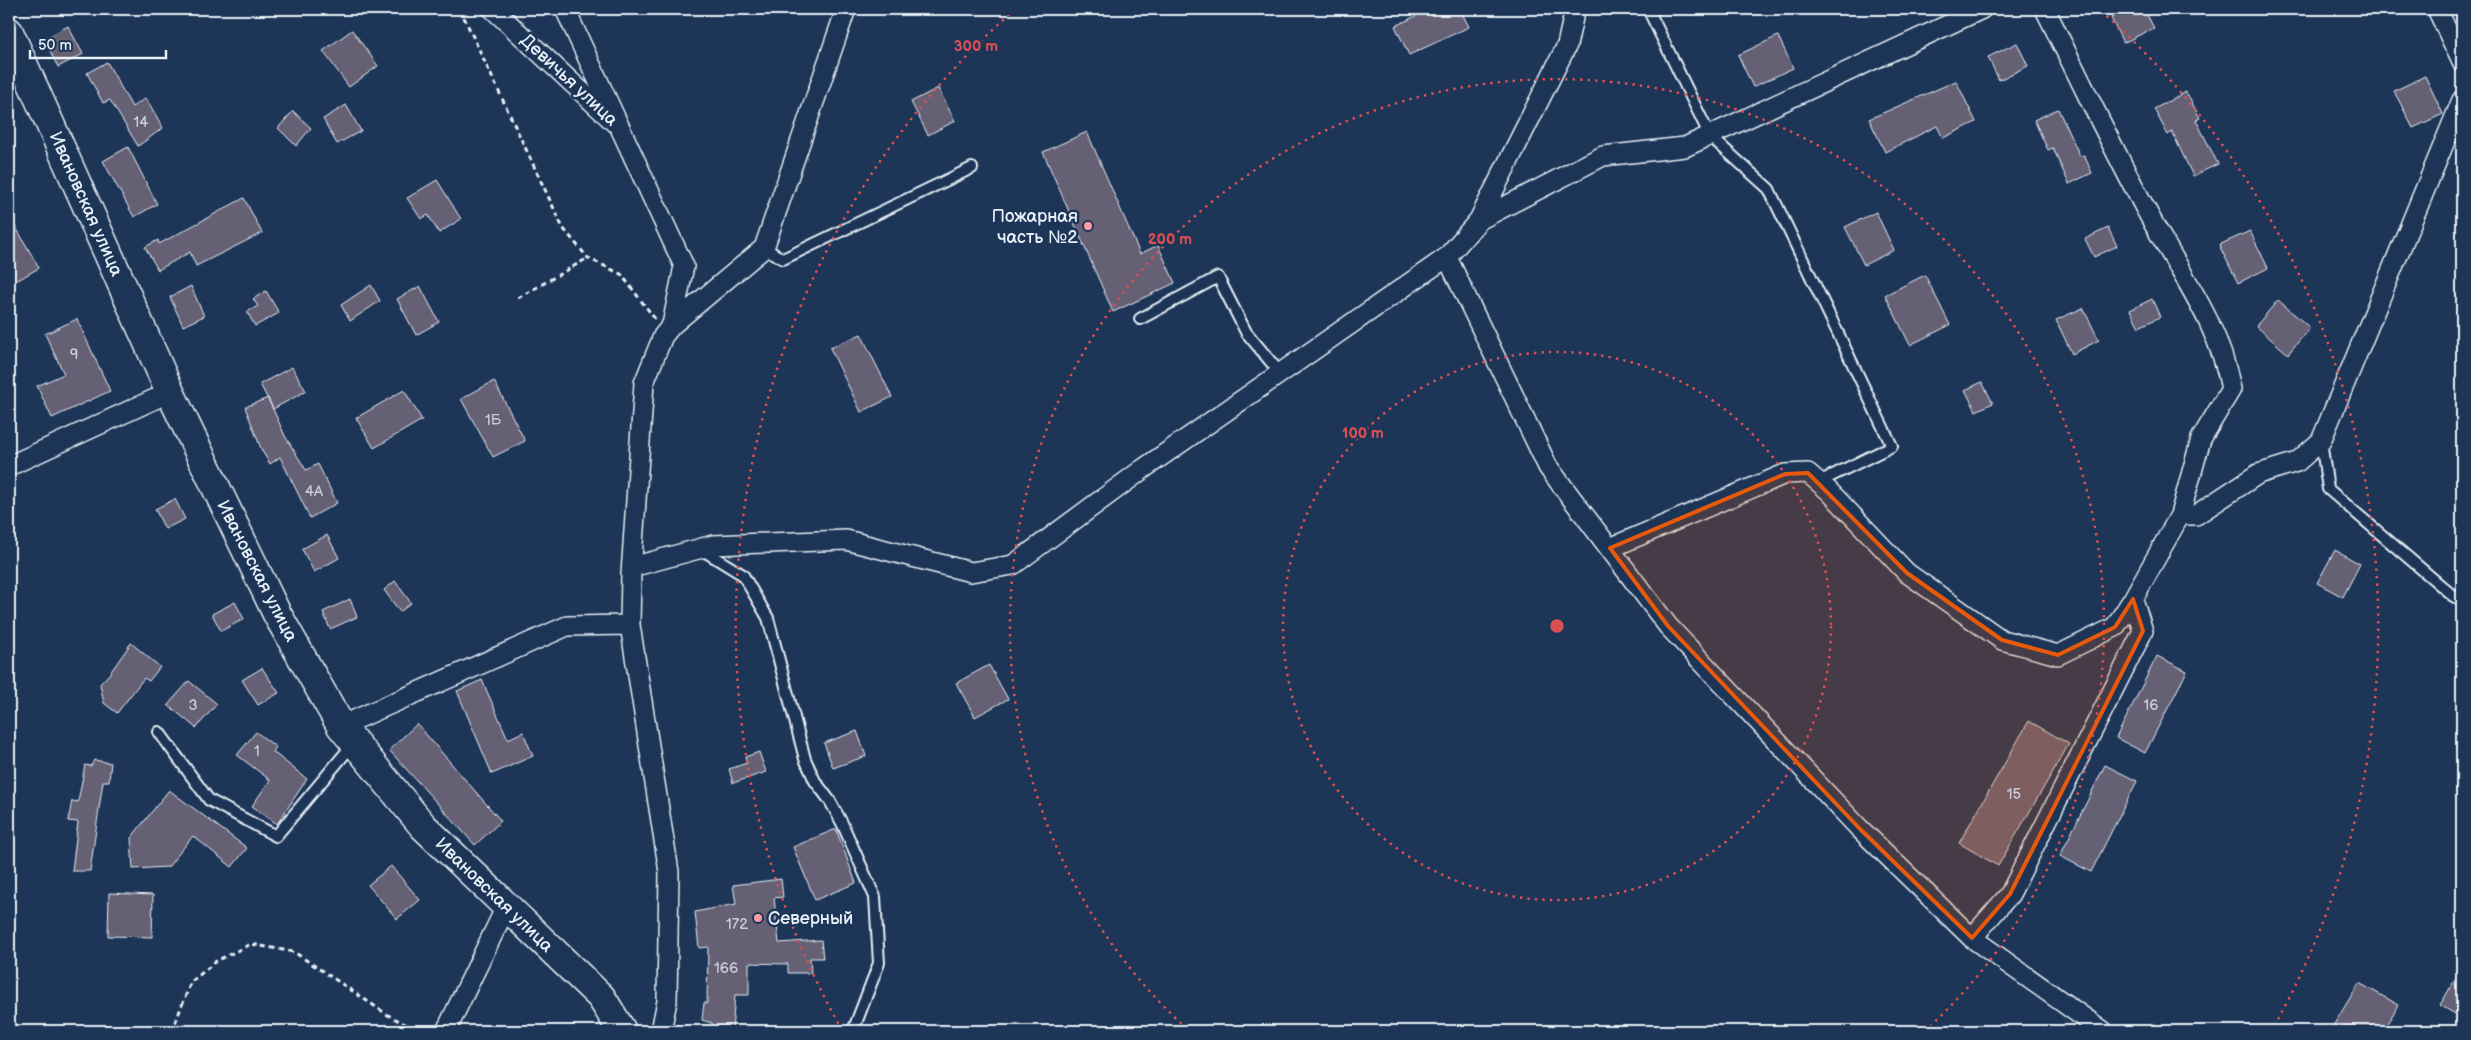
<svg xmlns="http://www.w3.org/2000/svg" width="2471" height="1040" font-family="'Balsamiq Sans',sans-serif">
<style>
.building{fill:#666175;stroke:#e8f1f8}
.lines{fill:none;stroke-linecap:round;stroke-linejoin:round}
.service-casing{stroke:#e8f1f8;stroke-width:14}
.minor-casing{stroke:#e8f1f8;stroke-width:22}
.secondary-casing{stroke:#e8f1f8;stroke-width:31}
.path{stroke:#e8f1f8;stroke-width:3;stroke-dasharray:5 4;stroke-linecap:butt}
.service{stroke:#1d3557;stroke-width:10}
.minor{stroke:#1d3557;stroke-width:19}
.secondary{stroke:#1d3557;stroke-width:28}
.marked{fill:#e8590c;fill-opacity:0.2;stroke:#e8590c;stroke-width:4;stroke-linejoin:round}
.ring{fill:none;stroke:#da5052;stroke-width:2.5;stroke-dasharray:2.5 5}
.poi-dot{fill:#ff9aa2;stroke:#1d3557;stroke-width:2}
.labels{text-anchor:middle;dominant-baseline:central;stroke-width:5;stroke-linejoin:round;paint-order:stroke}
.number-label{font-size:15px;fill:#c8cdd7}
.street-label{font-size:18px;fill:#e8f1f8;stroke:#1d3557}
.poi-label{font-size:18px;fill:#e8f1f8;stroke:#1d3557;text-anchor:end}
.centre{fill:#da5052;stroke:#1d3557;stroke-width:2.5}
.ring-label{font-size:15px;text-anchor:middle;font-weight:bold;fill:#da5052;stroke:#1d3557;stroke-width:5;stroke-linejoin:round;paint-order:stroke}
</style>
<rect width="100%" height="100%" fill="#1d3557"/>
<filter id="ink" filterUnits="userSpaceOnUse"><feTurbulence type="fractalNoise" baseFrequency=".02" numOctaves="2"/><feDisplacementMap in="SourceGraphic" scale="10" xChannelSelector="R" yChannelSelector="G"/><feConvolveMatrix kernelMatrix="1 2 1 2 8 2 1 2 1" color-interpolation-filters="sRGB"/></filter>
<g filter="url(#ink)">
<!-- building -->
<path class="building" d="M1415,9H1460L1469,27L1409,55L1395,26L1418,15Z
M2131,9H2144L2154,28L2123,43L2111,18Z
M68,26L83,54L58,67L44,39Z
M352,30L378,66L349,87L323,51Z
M1778,36L1793,68L1753,87L1738,55Z
M2017,43L2028,66L1999,80L1988,57Z
M107,62L132,107L146,98L163,128L138,146L110,100L103,103L87,73Z
M2425,76L2443,114L2413,128L2394,91Z
M1956,81L1976,122L1943,138L1937,126L1885,152L1869,119Z
M938,88L955,121L928,135L911,102Z
M2186,92L2200,118L2196,120L2218,164L2193,176L2172,132L2168,135L2154,109Z
M346,105L361,131L337,144L323,119Z
M2058,109L2080,156L2084,155L2092,173L2069,184L2053,148L2048,150L2034,120Z
M293,111L311,128L296,146L278,128Z
M1087,132L1140,254L1158,245L1175,283L1113,312L1043,152Z
M128,147L157,204L134,217L103,161Z
M437,180L461,219L439,233L428,215L421,219L407,198Z
M244,198L262,233L196,266L190,252L158,270L145,247L158,240L159,244Z
M1876,212L1894,250L1864,265L1845,227Z
M9,215L39,268L9,285Z
M2108,228L2117,246L2094,257L2085,239Z
M2250,231L2268,268L2238,283L2219,245Z
M1925,275L1950,325L1910,345L1885,295Z
M371,285L380,301L350,321L341,305Z
M191,286L204,316L183,326L170,297Z
M420,286L439,322L416,335L397,299Z
M266,291L279,313L255,326L247,312L258,306L253,299Z
M2152,299L2160,317L2139,327L2130,310Z
M2278,300L2310,328L2288,354L2256,326Z
M2083,308L2099,340L2072,354L2056,320Z
M77,319L110,391L52,418L37,386L64,374L45,334Z
M861,334L892,397L861,412L830,348Z
M292,367L306,391L273,409L260,384Z
M494,381L525,441L493,457L461,399Z
M1982,382L1993,403L1976,411L1965,390Z
M404,390L422,420L374,448L356,418Z
M268,398L285,436L306,470L318,464L337,503L310,518L280,457L270,464L262,451L245,407Z
M175,499L185,519L165,529L155,509Z
M327,535L339,558L314,572L302,549Z
M2335,550L2360,564L2343,597L2317,583Z
M395,581L411,603L400,612L384,590Z
M350,599L357,617L330,629L323,612Z
M235,602L244,619L221,631L212,614Z
M131,643L160,667L149,681L144,678L117,713L104,703L100,684L110,673Z
M2157,656L2187,671L2145,753L2116,738Z
M989,665L1008,699L975,717L956,683Z
M262,668L279,693L258,705L242,680Z
M482,680L508,739L523,732L533,756L492,774L457,691Z
M189,681L217,704L196,728L168,705Z
M2029,721L2069,744L1998,866L1959,843Z
M417,724L501,821L475,845L389,750Z
M857,731L866,756L833,768L824,743Z
M256,732L276,747L273,752L307,779L277,824L252,806L270,780L237,755Z
M759,752L766,772L733,783L729,769L747,763L745,757Z
M94,760L111,763L109,781H103L90,871H72L78,822L68,821L72,801L78,802L85,765L91,766Z
M2105,765L2137,781L2091,872L2060,856Z
M169,790L247,848L232,867L193,836L168,867L133,869L131,838Z
M836,829L856,883L815,900L793,847Z
M391,866L420,900L397,919L368,885Z
M781,879L783,897L774,898L779,943L821,940L823,958H810L811,973H788V964L749,963V995H735L732,1031H712V1023L702,1020L704,1003H707L708,947L699,948L695,912L736,904L733,885Z
M109,893L153,895L152,937L108,936Z
M2462,968V1018L2440,1005Z
M2359,983L2399,1005L2382,1031H2330Z"/>
<g class="lines">
<!-- service casing -->
<g class="service-casing">
<path id="service" d="M1648,9L1710,136L1769,189L1892,446L1819,482
M764,248L783,259L972,168
M1140,319L1218,277L1246,332L1280,373
M2321,441L2328,489L2453,596L2462,601
M701,549L743,575L768,618L805,759L815,781L830,801L842,823L875,897L879,963L853,1031
M159,732L209,800L276,836L353,744"/>
</g>
<!-- minor casing -->
<g class="minor-casing">
<path id="minor" d="M493,9L614,122
M565,9L684,266L672,325
M2045,9C2080,79 2113,150 2151,219C2182,276 2219,324 2231,389L2201,439L2180,515
M2437,9L2462,62
M1479,220L1603,156L1685,147L1982,9
M1447,257L1548,467L1668,626L1859,828L1972,938L2103,1031
M9,466L170,392
M1610,548L1785,474L1808,473L1829,491L1907,573L2002,640L2058,655L2115,627L2133,599L2180,515H2196L2258,474L2297,462L2321,441L2462,100
M632,567L713,545L846,540L971,572L1013,565L1143,469L1447,257L1479,220L1567,45L1575,9
M341,726L567,626L630,625
M1972,938L2010,894L2143,631L2133,599
M446,1031L506,907
M661,1031L667,1001L669,872L630,625L631,574L644,383L663,336L672,325L764,248L846,9"/>
</g>
<!-- secondary casing -->
<g class="secondary-casing">
<path id="secondary" d="M9,32L170,392L277,614L341,726L423,826L601,997L622,1031"/>
</g>
<!-- path -->
<path class="path" d="M460,9L563,228L588,258L621,274L655,319
M518,298L588,258
M172,1031L191,982L216,961L251,944L294,952L388,1015L418,1031"/>
<!-- service -->
<use href="#service" class="service"/>
<!-- minor -->
<use href="#minor" class="minor"/>
<!-- secondary -->
<use href="#secondary" class="secondary"/>
</g>
</g>
<!-- marked area -->
<path class="marked" d="M1808,473L1907,573L2002,640L2058,655L2115,627L2133,599L2143,631L2010,894L1972,938L1859,828L1668,626L1610,548L1785,474Z"/>
<!-- distance rings -->
<g class="ring">
<circle cx="1557" cy="626" r="274"/>
<path d="M1187 1029A547 547 0 1 1 1927 1029"/>
<path d="M842 1030A821 821 0 0 1 1013 11M2101 11A821 821 0 0 1 2272 1030"/>
</g>
<!-- markers -->
<g class="poi-dot">
<circle cx="1088" cy="226" r="5"/>
<circle cx="758" cy="918" r="5"/>
</g>
<g class="labels">
<!-- number labels -->
<g class="number-label">
<text x="141" y="122">14</text>
<text x="74" y="354">9</text>
<text x="493" y="420">1Б</text>
<text x="314" y="491">4А</text>
<text x="193" y="705">3</text>
<text x="2151" y="705">16</text>
<text x="257" y="751">1</text>
<text x="2014" y="794">15</text>
<text x="737" y="924">172</text>
<text x="726" y="968">166</text>
</g>
<!-- street labels -->
<g class="street-label">
<text transform="translate(569 80) rotate(43)">Девичья улица</text>
<text transform="translate(86 204) rotate(66)">Ивановская улица</text>
<text transform="translate(257 571) rotate(63)">Ивановская улица</text>
<text transform="translate(494 895) rotate(44)">Ивановская улица</text>
</g>
<!-- poi labels -->
<g class="poi-label">
<text x="1078" y="216">Пожарная<tspan x="1078" dy="21">часть №2</tspan></text>
<text x="768" y="918" text-anchor="start">Северный</text>
</g>
</g>
<circle cx="1557" cy="626" r="8" class="centre"/>
<g class="ring-label">
<text x="976" y="51">300 m</text>
<text x="1170" y="244">200 m</text>
<text x="1363" y="438">100 m</text>
</g>
<!-- margin -->
<rect width="2471" height="1040" fill="none" stroke="#1d3557" stroke-width="30"/>
<rect x="15" y="15" width="2441" height="1010" fill="none" stroke="#e8f1f8" stroke-width="2" filter="url(#ink)"/>
<!-- scale -->
<path d="M30 50v8h136v-8" fill="none" stroke="#e8f1f8" stroke-width="2.5"/>
<text x="38" y="50" font-size="15" fill="#e8f1f8" stroke="#1d3557" stroke-width="4" paint-order="stroke">50 m</text>
</svg>
